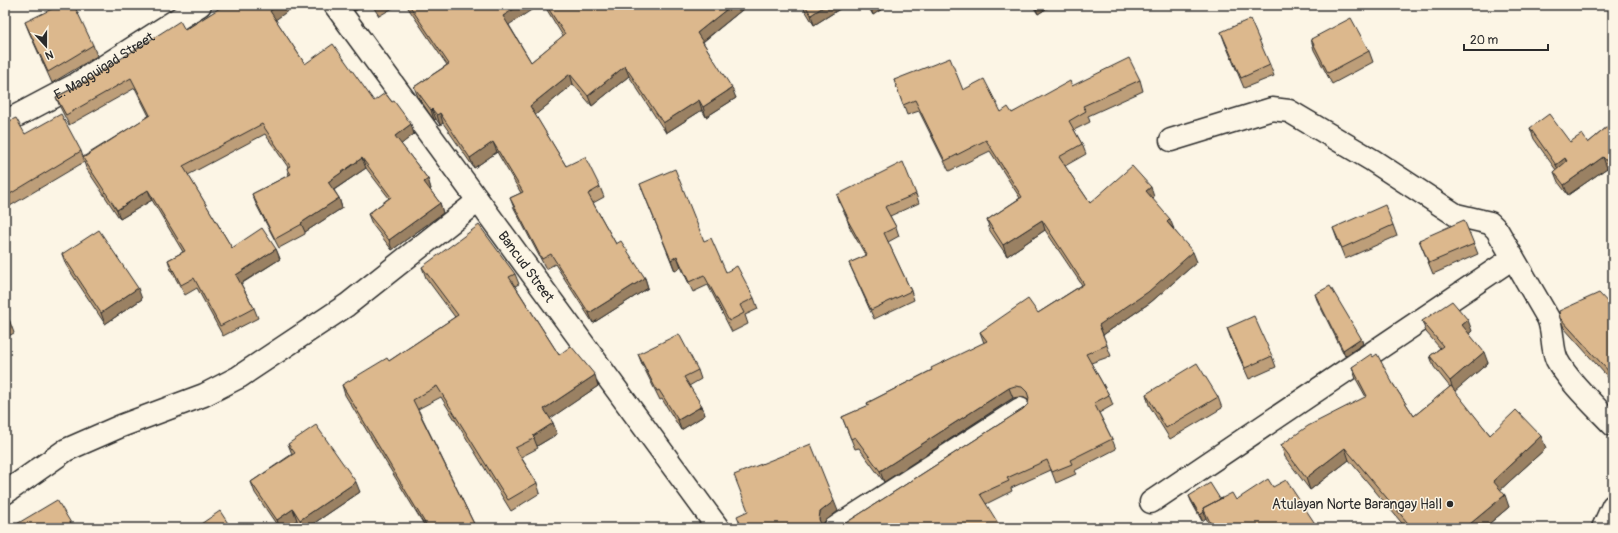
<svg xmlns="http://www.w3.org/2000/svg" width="1618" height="533" font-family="Pangolin,sans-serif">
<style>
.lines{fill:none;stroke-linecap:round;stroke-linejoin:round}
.minor-casing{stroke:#2b2b2b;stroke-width:25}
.secondary-casing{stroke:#2b2b2b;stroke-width:25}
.minor{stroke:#fcf5e5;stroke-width:22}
.secondary{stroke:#fcf5e5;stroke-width:22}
.wall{fill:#bd9e79;stroke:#2b2b2b}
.shaded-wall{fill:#9a8163;stroke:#2b2b2b}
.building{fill:#dcb88d;stroke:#2b2b2b}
.poi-dot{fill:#2b2b2b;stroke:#fcf5e5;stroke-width:1.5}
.labels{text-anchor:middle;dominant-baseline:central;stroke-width:3;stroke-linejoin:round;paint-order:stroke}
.street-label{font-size:14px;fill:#2b2b2b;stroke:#fcf5e5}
.poi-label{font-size:14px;fill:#2b2b2b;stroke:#fcf5e5;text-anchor:end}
</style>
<rect width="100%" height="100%" fill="#fcf5e5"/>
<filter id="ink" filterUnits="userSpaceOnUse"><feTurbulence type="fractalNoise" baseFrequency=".025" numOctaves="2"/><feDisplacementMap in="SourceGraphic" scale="8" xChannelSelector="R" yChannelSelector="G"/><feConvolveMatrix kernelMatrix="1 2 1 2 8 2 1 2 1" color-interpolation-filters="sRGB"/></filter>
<g filter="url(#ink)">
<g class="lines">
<!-- minor casing -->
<g class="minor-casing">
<g id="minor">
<path id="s1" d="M335,5L718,528"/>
<path id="s2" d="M5,122L75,85L200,5"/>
<path d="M1171,140L1272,109L1289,111L1372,160L1456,215L1490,223L1497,230L1548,318C1554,331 1551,347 1557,360C1568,381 1596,407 1613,425"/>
<path d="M5,493L66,450L121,426L204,395L239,377L347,305L478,201"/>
<path d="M1151,502L1513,258"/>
<path d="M835,528L1020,409"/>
</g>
</g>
<!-- secondary casing -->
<g class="secondary-casing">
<path id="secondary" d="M1603,528L1613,506"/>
</g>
<!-- minor -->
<use href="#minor" class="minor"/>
<!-- secondary -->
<use href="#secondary" class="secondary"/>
</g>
<!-- wall -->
<path class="wall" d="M221,5H296L275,19L305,64L374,101L414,134L401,144L428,179L431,189L430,190L440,203L443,213L392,250L372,224L368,214L389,198L366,168L334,190L339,198L342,208L305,232V234L279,248L256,204L252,194L289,175L287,168L288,167L265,134L188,175L232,248L276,249L280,259L241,284L254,308L258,318L223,336L197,288L185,295L171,270L168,260L183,252L152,200L120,219L86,168L84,162L5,209V123L25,134L81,151L83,157L149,116L135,88L69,125L60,107L56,97L185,30L222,7Z
M350,5H366L355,11Z
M372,5H398L379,16Z
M406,5H456L459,9L509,25L531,62L563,36L544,5H748L703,42L736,98L706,117L702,110L666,133L629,76L592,106L573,84L535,115L566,166L600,187L604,197L593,203L616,244L645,278L648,288L593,323L555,264L546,269L514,208L510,198L521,193L497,152L474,168L443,123L440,125L436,119L434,120L418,97L414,87L447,65Z
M802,5H846L814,25Z
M867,5H888L873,15Z
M1032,5H1052L1038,14Z
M25,22L93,45L97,56L52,83L29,32Z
M1221,32L1270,65L1274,76L1244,88L1225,43Z
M1311,39L1369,51L1373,62L1332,84L1314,50Z
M894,80L963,90L1001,112L1012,113L1072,86L1140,80L1143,91L1088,116L1090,122L1074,130L1082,144L1086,154L1065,166L1090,203L1154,197L1152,199L1197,262L1151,302L1103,335L1111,356L1091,363L1109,395L1113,405L1099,413L1112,439L1116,449L1074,471L1076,474L1056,483L1051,470L1011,488L1012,491L986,504L838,528L1023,409L1028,404V400L1025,398L1019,397L1013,398L884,482L859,448L855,449L842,417L868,406L867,403L932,370L984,343L980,332L1038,313L1082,285L1045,230L1007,256L990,231L987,220L1020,198L990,151L949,171L919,111L907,115Z
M1613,122V175L1607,168L1568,195L1558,182L1554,172L1556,170L1534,139L1530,128L1570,142L1588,143Z
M640,184L704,241L726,272L754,298L758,309L745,315L748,324L732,332L708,285L693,292L681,267L675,271Z
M916,194L919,203L890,216L896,227L899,236L888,242L911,291L914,300L874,319L853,272L849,263L866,256L850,228L847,219V218L840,204L837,195Z
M1393,225L1397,236L1345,259L1337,239L1333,228Z
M1419,240L1474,244L1478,254L1433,274Z
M62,254L142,299L105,324L66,265Z
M422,267L515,274L519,284L515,286L559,355L598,386L550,418L553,423L557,434L537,446L538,448L521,457L537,483L540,493L511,511L441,397L418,409L476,528H426L345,395L342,385L389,361L455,317L426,278Z
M1315,294L1361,338L1363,344L1345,356L1317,300Z
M1613,308V383L1564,328L1560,318Z
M5,313L10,322L14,333L5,338Z
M1422,321L1472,331L1469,334L1488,363L1454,391L1490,435L1546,448L1500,490L1509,507L1484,528H1406L1349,460L1310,490L1285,457L1281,445L1366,397L1356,379L1352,367L1373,357L1393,384L1414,416L1450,387L1434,367L1430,356L1440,348L1426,332Z
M1227,328L1272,356L1276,367L1249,379L1231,339Z
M638,354L698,370L701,379L689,386L702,406L705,415L681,430L662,399L660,400L642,364Z
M1146,394L1218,397L1222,408L1170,439L1149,405Z
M288,444L360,492L307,528H302L297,520L285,528H279L255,493L251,482L292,454Z
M1273,487L1318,528H1211L1206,518L1202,521L1191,501L1189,496L1236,500Z"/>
<!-- shaded-wall -->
<path class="shaded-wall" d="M278,5H296L274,21L270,11Z
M520,5H539L507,26L503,16Z
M732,5H748L701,43L697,33Z
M826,5H846L814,25L811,15Z
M870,5H888L873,15Z
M1042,5H1052L1038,14L1036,9Z
M625,66L629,76L592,106L588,96Z
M570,74L573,84L534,116L530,106Z
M732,88L736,98L706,117L703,107Z
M699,100L702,110L666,133L663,123Z
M432,109L436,119L434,120L431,110Z
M440,113L443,123L440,125L437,115Z
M411,124L414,134L399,146L395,136Z
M493,142L497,152L474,168L470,158Z
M1603,157L1607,168L1568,195L1564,185Z
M362,158L366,168L332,191L328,182Z
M1565,158L1569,169L1560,175L1556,165Z
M428,179L431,189L427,192L424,182Z
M1151,187L1154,197L1150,201L1146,191Z
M148,190L152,200L120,219L117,210Z
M339,198L342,208L305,232L301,223Z
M440,203L443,213L392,250L389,240Z
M1170,219L1174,229L1167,222Z
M1042,220L1045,230L1007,256L1003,245Z
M276,249L280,259L240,284L236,275Z
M1193,252L1197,262L1151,302L1103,335L1099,325Z
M677,256L681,267L675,271L671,260Z
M645,278L648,288L593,323L589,313Z
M138,288L142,299L105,324L101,313Z
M1468,320L1472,331L1466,336L1462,325Z
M1361,338L1363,344L1345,356L1343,350Z
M1484,352L1488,363L1454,392L1450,381Z
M595,375L598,386L548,420L544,409Z
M1009,388L1013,398L884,482L880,471Z
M702,406L705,415L681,430L678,420Z
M553,423L557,434L537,446L533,436Z
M1541,436L1546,448L1497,493L1493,481Z
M1345,448L1349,460L1310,490L1306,478Z
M356,482L360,492L307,528H303L300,520Z
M1505,495L1509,507L1484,528H1465Z
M834,501L838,511L824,522L823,528H822L819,519L820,512Z
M293,509L297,520L285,528H280L277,520Z
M1204,512L1206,518L1202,521L1200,515Z"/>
<!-- building -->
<path class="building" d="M60,5H74L93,45L48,72L25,22Z
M223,5H278L270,11L305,64L333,44L374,101L385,93L392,102L394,101L411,124L395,136L428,179L424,182L440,203L389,240L368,214L391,197L362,158L328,182L339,198L301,223L302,224L275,239L252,194L291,174L287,168L290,166L262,124L183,166L232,248L262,228L276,249L236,275L254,308L220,326L194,278L181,285L168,260L185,251L148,190L117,210L83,158L150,115L131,78L66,115L56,97L78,86L180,21L185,30L223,6Z
M409,5H456L459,9L465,5H520L503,16L531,62L565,34L546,5H732L697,33L732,88L703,107L699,100L663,123L625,66L588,96L570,74L530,106L566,166L585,157L600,187L588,194L616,244L621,241L645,278L589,313L551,254L542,259L510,198L523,192L493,142L470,158L440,113L437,115L432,109L431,110L414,87L449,64Z
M805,5H826L811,15Z
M1034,5H1042L1036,9Z
M1351,18L1369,51L1328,73L1311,39Z
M1250,19L1270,65L1241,78L1221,32Z
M950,58L963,90L984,79L1001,112L1008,107L1012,113L1070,81L1072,86L1129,58L1140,80L1083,106L1086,111L1069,121L1082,144L1059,157L1090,203L1132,166L1151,187L1146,191L1170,219L1167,222L1193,252L1148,292L1099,325L1107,345L1086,354L1109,395L1094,403L1112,439L1070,460L1072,464L1052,472L1047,460L1007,478L1009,481L980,494L1001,528H838L1023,409L1028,404L1029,398L1027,392L1022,387L1015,386L1009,388L880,471L855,437L851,439L842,417L869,405L867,403L932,370L931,368L987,341L980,332L1028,299L1038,313L1084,284L1042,220L1003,245L987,220L1022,197L986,140L945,161L915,100L903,105L894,80Z
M61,114L81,151L5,197V123L16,118L25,134Z
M1549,114L1570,142L1582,134L1588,143L1613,122V168L1603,157L1564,185L1554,172L1567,161L1565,158L1556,165L1530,128Z
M903,162L916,194L885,207L896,227L884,233L911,291L871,310L849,263L867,255L847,219L848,218L837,195Z
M675,169L704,241L711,238L726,272L737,266L754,298L740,305L744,313L729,321L704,275L689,282L677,256L671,260L640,184Z
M1385,205L1393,225L1342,248L1333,228Z
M1464,220L1474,244L1429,263L1419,240Z
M479,225L515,274L509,277L559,355L571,346L595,375L544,409L553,423L533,436L535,438L515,448L537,483L508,500L437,386L413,400L476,528H428L342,385L387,358L389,361L458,315L422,267Z
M99,230L138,288L101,313L62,254Z
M1330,286L1361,338L1343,350L1315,294Z
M1599,293L1613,308V373L1612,375L1560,318L1559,311Z
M1452,301L1468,320L1462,325L1484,352L1450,381L1430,356L1443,346L1422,321Z
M5,313L10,322L5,325Z
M1254,316L1272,356L1245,368L1227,328Z
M679,334L698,370L684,377L702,406L678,420L659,390L657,391L638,354Z
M1371,354L1373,357L1377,354L1393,384L1414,416L1451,386L1490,435L1516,410L1541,436L1493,481L1505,495L1465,528H1412L1345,448L1306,478L1281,445L1308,426L1367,396L1352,367Z
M1197,363L1218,397L1166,428L1146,394Z
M316,425L356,482L300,520L293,509L277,520L251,482L295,453L288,444Z
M811,444L834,501L820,512L819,519L821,525L825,528H742L737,516L748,511L734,475Z
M1268,479L1273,487L1286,480L1318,528H1213L1203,508L1232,493L1236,500Z
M1210,483L1220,499L1203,508L1204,512L1200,515L1189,496Z
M57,500L74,528H10Z
M220,511L231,528H195Z"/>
</g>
<!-- markers -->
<circle class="poi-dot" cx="1450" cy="504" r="4"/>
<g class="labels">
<!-- street labels -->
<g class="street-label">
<text stroke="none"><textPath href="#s2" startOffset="114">E. Magguigad Street</textPath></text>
<text stroke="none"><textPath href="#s1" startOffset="324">Bancud Street</textPath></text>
</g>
<!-- poi labels -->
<g class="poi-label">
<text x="1442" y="504">Atulayan Norte Barangay Hall</text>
</g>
</g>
<!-- margin -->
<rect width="1618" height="533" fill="none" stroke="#fcf5e5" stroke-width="20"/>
<rect x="10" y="10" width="1598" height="513" fill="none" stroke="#2b2b2b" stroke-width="1.5" filter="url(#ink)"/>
<!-- north arrow -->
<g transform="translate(46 46) rotate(159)" stroke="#fcf5e5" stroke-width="3" paint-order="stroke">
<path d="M0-3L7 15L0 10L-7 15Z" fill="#2b2b2b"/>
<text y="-6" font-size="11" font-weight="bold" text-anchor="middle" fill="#2b2b2b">N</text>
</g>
<!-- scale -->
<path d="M1464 44v6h84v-6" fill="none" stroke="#2b2b2b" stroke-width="2"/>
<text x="1470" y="44" font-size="12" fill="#2b2b2b" stroke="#fcf5e5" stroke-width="3" paint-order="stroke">20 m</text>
</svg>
